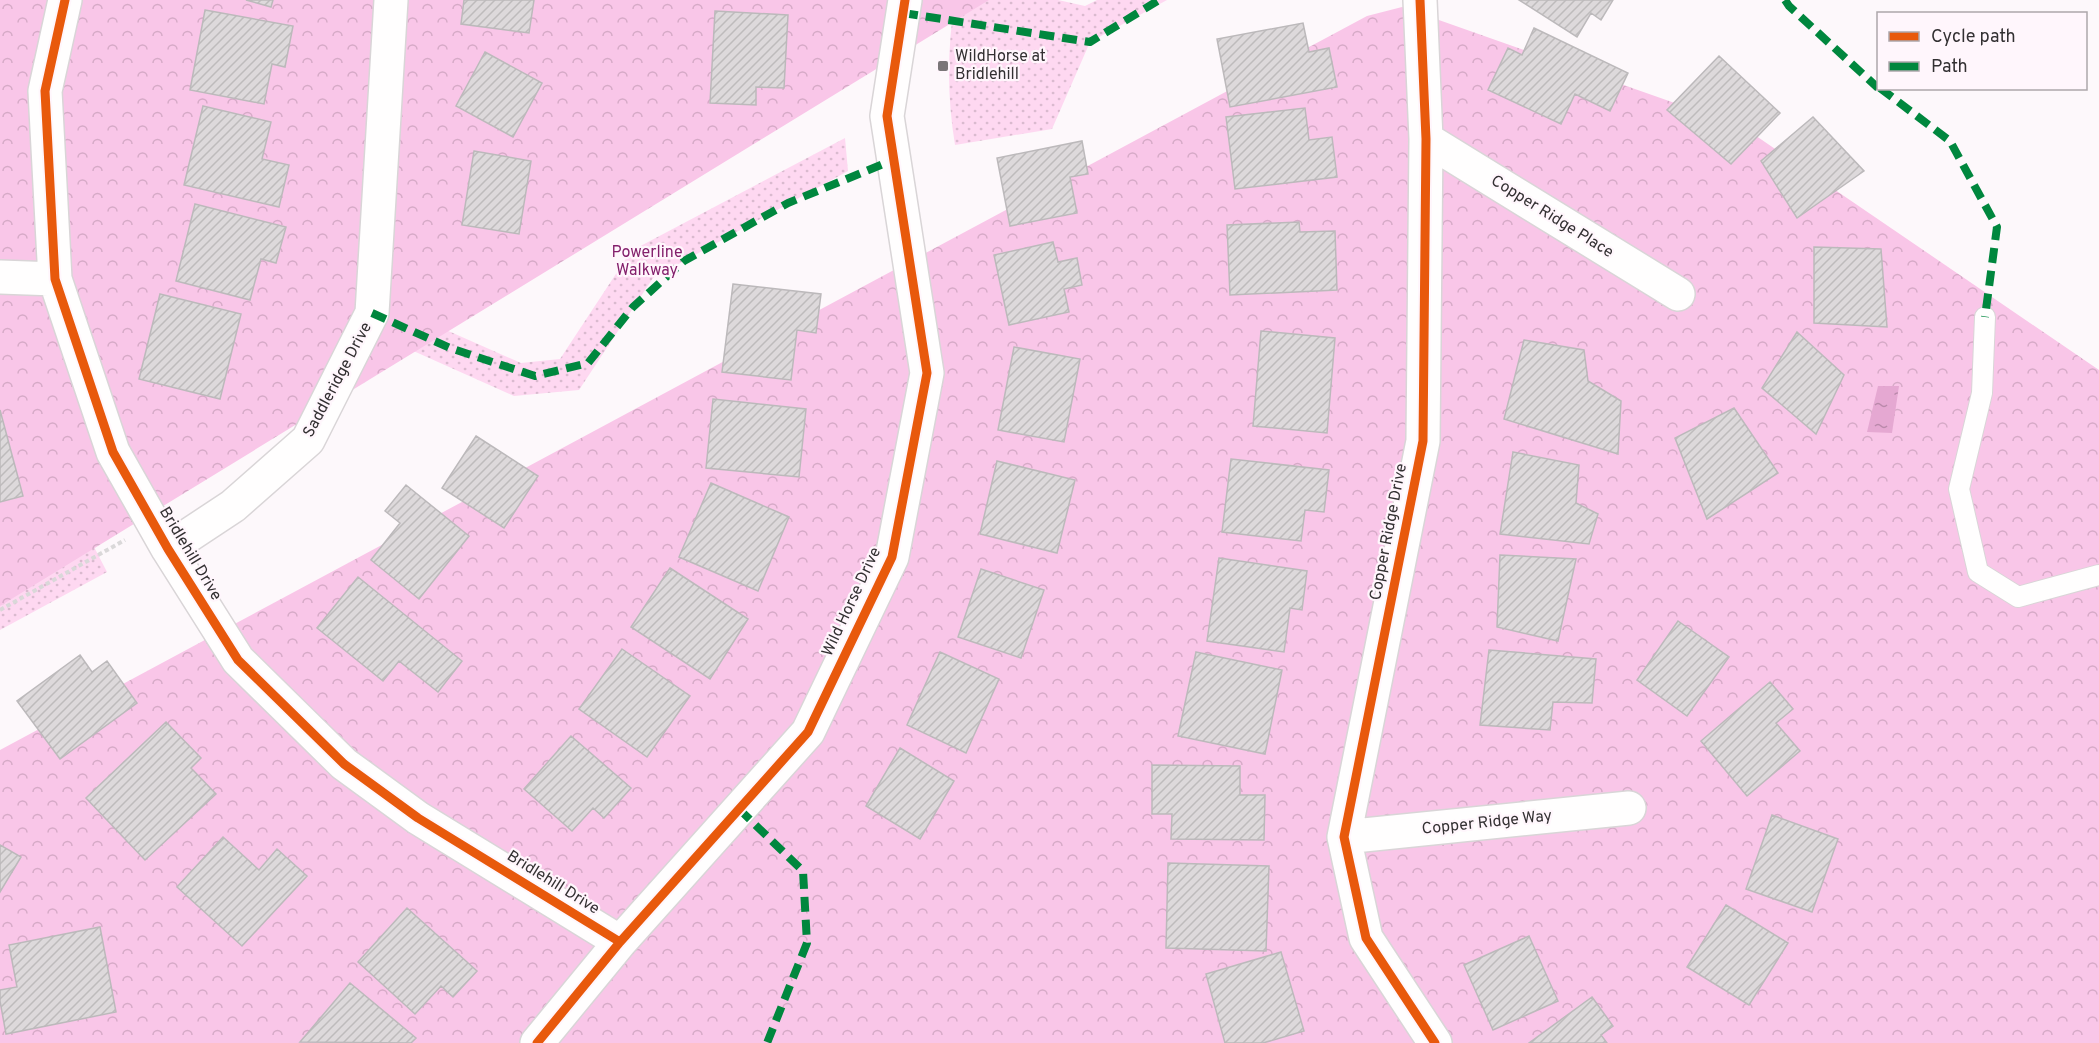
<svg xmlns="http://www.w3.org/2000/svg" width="2099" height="1043" font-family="Overpass,sans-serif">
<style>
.green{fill:url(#green-dots)}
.forest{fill:url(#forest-crowns)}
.water{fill:url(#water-ripples)}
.building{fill:url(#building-hatch);stroke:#bcb9bb;stroke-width:1.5}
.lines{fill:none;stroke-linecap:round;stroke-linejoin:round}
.service-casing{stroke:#d9d5d7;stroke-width:22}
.minor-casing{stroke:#d9d5d7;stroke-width:36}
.path{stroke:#dad8d9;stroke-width:4;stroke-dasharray:4.5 3;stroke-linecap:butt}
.service{stroke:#fffefe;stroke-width:20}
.minor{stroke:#fffefe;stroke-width:33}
.quiet{stroke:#00873e;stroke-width:8;stroke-dasharray:15 8;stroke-linecap:butt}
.cycleway-casing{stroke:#fff6fc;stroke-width:13}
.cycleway{stroke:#e8590c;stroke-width:9}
.poi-dot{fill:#7a7678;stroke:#fff6fc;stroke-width:2}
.labels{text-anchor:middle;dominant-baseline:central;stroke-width:4.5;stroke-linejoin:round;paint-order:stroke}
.poi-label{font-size:16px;fill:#333032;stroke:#fff6fc;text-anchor:start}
.street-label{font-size:16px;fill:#333032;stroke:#fff6fc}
.park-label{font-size:16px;fill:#831f6b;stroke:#fff6fc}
</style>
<defs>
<pattern id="green-dots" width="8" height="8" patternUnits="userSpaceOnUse" patternTransform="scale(1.5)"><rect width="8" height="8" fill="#fed8f1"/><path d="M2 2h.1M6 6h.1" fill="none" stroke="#dabacf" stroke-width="1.8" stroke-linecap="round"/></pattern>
<pattern id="forest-crowns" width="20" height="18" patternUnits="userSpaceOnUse" patternTransform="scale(1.5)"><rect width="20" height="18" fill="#f9c6e8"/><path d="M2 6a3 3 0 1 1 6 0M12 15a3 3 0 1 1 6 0" fill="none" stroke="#d6aac7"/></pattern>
<pattern id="water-ripples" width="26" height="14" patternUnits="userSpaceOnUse" patternTransform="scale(1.5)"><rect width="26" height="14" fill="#e5a8d2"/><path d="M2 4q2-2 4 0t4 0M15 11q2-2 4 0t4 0" fill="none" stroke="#ba89ab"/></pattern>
<pattern id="building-hatch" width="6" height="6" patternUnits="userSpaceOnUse" patternTransform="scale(1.5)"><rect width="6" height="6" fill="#ddd9db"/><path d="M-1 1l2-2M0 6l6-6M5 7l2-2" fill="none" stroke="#bebbbc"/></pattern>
</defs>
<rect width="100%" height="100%" fill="#fdf8fb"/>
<!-- green -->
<path class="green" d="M955,0H1058L1085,6L1097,0H1167L1090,42L1052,129L955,145C947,97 947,48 955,0Z
M845,138L848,171L653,278L579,390L514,396L409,349L419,318L521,363L560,359L631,251Z
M93,545L107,572L0,630V594Z"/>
<!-- forest -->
<path class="forest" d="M0,0H989L0,606Z
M1402,7L1743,127L2099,370V1043H0V750L1367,16Z"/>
<!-- water -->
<path class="water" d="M1878,386H1899L1892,433L1867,432Z"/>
<!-- building -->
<path class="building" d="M246,0H273L271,7Z
M464,0H534L529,33L461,24Z
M1519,0H1613L1601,20L1591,13L1577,37Z
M205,10L293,26L285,67L272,64L264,104L190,90Z
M715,11L788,15L784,88L756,87V105L710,103Z
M1303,23L1309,52L1329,48L1337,87L1230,107L1217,39Z
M1534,28L1628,73L1610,111L1575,94L1561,124L1488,90L1508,48L1522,55Z
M485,52L542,83L513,137L456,106Z
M1719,56L1780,113L1731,164L1667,110Z
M203,106L271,122L262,159L289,165L279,207L184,185Z
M1305,108L1309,140L1332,137L1337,177L1235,189L1226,117Z
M1813,117L1864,171L1797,218L1761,161Z
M1082,141L1088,174L1070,177L1077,213L1010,226L997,158Z
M474,151L531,161L519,234L462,225Z
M195,204L286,227L276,263L261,259L250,300L176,281Z
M1299,222L1300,232L1335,231L1337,290L1230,295L1227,225Z
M1053,242L1058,262L1077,258L1082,285L1064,289L1069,312L1009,325L994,255Z
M1814,247L1881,249L1887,327L1814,323Z
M733,284L821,294L816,333L797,330L791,380L722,372Z
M160,294L241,314L220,399L139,379Z
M1261,331L1335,338L1327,433L1253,426Z
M1797,332L1844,375L1816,434L1762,388Z
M1524,340L1584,350L1588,381L1621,401L1618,454L1504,419Z
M1014,347L1080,359L1064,442L998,430Z
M713,399L806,409L799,477L706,468Z
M1734,408L1778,473L1707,519L1675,438Z
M0,410L23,496L0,502Z
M476,436L538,476L504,528L442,488Z
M1513,452L1579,465L1576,503L1598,514L1589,544L1500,534Z
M1231,459L1329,470L1324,512L1305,510L1301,541L1222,532Z
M997,461L1075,480L1057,553L980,534Z
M711,483L789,517L758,591L679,557Z
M406,485L469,536L419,599L371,560L400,523L385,511Z
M1500,555L1576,559L1558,641L1497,627Z
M1219,558L1307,571L1302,610L1290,608L1284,652L1207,641Z
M670,568L748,619L710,679L631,627Z
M981,569L1044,590L1021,658L958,637Z
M358,577L462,661L438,692L399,661L383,681L317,628Z
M1678,621L1729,657L1687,716L1637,680Z
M622,649L690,696L647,757L579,709Z
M1489,650L1596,659L1592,703L1553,702L1550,730L1480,725Z
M940,652L999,679L966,753L907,725Z
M1196,652L1282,670L1265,754L1178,736Z
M80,655L92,672L107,661L137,703L60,759L17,701Z
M1770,682L1793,709L1776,723L1800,751L1747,796L1701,741Z
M166,722L201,758L191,768L216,794L145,860L86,798Z
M571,736L631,788L604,818L593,808L572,831L524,789Z
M900,748L954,781L920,839L866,806Z
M1152,765L1240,766V795H1265L1264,840L1171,839L1172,814H1152Z
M1772,815L1838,839L1812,912L1746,889Z
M223,837L259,870L277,849L307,876L242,946L177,887Z
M0,845L21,857L0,892Z
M1168,863L1269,866L1266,951L1166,948Z
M1726,905L1788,943L1749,1005L1687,967Z
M407,908L477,971L453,997L441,986L415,1014L358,962Z
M100,927L116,1012L6,1034L0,1001V990L17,987L9,945Z
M1529,936L1558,1001L1493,1030L1464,965Z
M1281,952L1304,1031L1263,1043H1225L1206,974Z
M350,983L416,1038L411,1043L300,1042Z
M1592,997L1613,1026L1601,1035L1607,1043H1529Z"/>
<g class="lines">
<!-- service casing -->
<g class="service-casing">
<path id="service" d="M1985,317L1982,393L1959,489L1978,572L2018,597L2099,575"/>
</g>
<!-- minor casing -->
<g class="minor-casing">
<path id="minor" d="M65,0L45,91L55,279L113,452L168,549L238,660L344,764L418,818L620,942
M1420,0L1426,139L1423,441L1344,837L1366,938L1435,1043
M1426,139L1678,294
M0,277L55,279
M168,549L233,506L308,440L372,313L391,0
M1344,837L1629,808
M537,1043L620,942L808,732L892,557L927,373L887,116L905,0"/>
</g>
<!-- path -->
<path class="path" d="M0,610L125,540"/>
<!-- service -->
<use href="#service" class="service"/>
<!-- minor -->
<use href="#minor" class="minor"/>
<!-- quiet -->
<path class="quiet" d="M1785,0L1789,6L1878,88
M903,13L1090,42L1159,0
M1880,88L1950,141L1997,227L1985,317
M372,313L450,348L535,376L588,363L633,307L684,261L788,203L893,160
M739,809L803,871L807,943L767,1043"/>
<!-- cycleway casing -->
<g class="cycleway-casing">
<path id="cycleway" d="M65,0L45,91L55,279L113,452L168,549L238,660L344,764L418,818L620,942
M1420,0L1426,139L1423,441L1344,837L1366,938L1435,1043
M537,1043L620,942L808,732L892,557L927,373L887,116L905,0"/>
</g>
<!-- cycleway -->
<use href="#cycleway" class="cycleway"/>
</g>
<!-- markers -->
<rect class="poi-dot" x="937" y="60" width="12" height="12" rx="3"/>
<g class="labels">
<!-- poi labels -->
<g class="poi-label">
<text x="955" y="57">WildHorse at<tspan x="955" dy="18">Bridlehill</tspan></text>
</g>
<!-- street labels -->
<g class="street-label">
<text transform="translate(1552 217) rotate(32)">Copper Ridge Place</text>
<text transform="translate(338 380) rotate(-62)">Saddleridge Drive</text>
<text transform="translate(1389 532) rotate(-79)">Copper Ridge Drive</text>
<text transform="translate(190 554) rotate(59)">Bridlehill Drive</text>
<text transform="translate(852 602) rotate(-65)">Wild Horse Drive</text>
<text transform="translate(1487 823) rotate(-6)">Copper Ridge Way</text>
<text transform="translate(553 883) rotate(32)">Bridlehill Drive</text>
</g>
<!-- park labels -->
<g class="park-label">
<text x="647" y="253">Powerline<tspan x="647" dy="18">Walkway</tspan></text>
</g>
</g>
<!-- legend -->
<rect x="1877" y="12" width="210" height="78" fill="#fff6fc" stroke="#ada7ab" stroke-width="1.5"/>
<rect x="1889" y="32" width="30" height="9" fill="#e8590c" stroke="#ada7ab" stroke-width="1.5"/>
<text x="1931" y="42" font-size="18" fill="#333032">Cycle path</text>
<rect x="1889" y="62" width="30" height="9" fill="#00873e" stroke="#ada7ab" stroke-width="1.5"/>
<text x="1931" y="72" font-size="18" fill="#333032">Path</text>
</svg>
